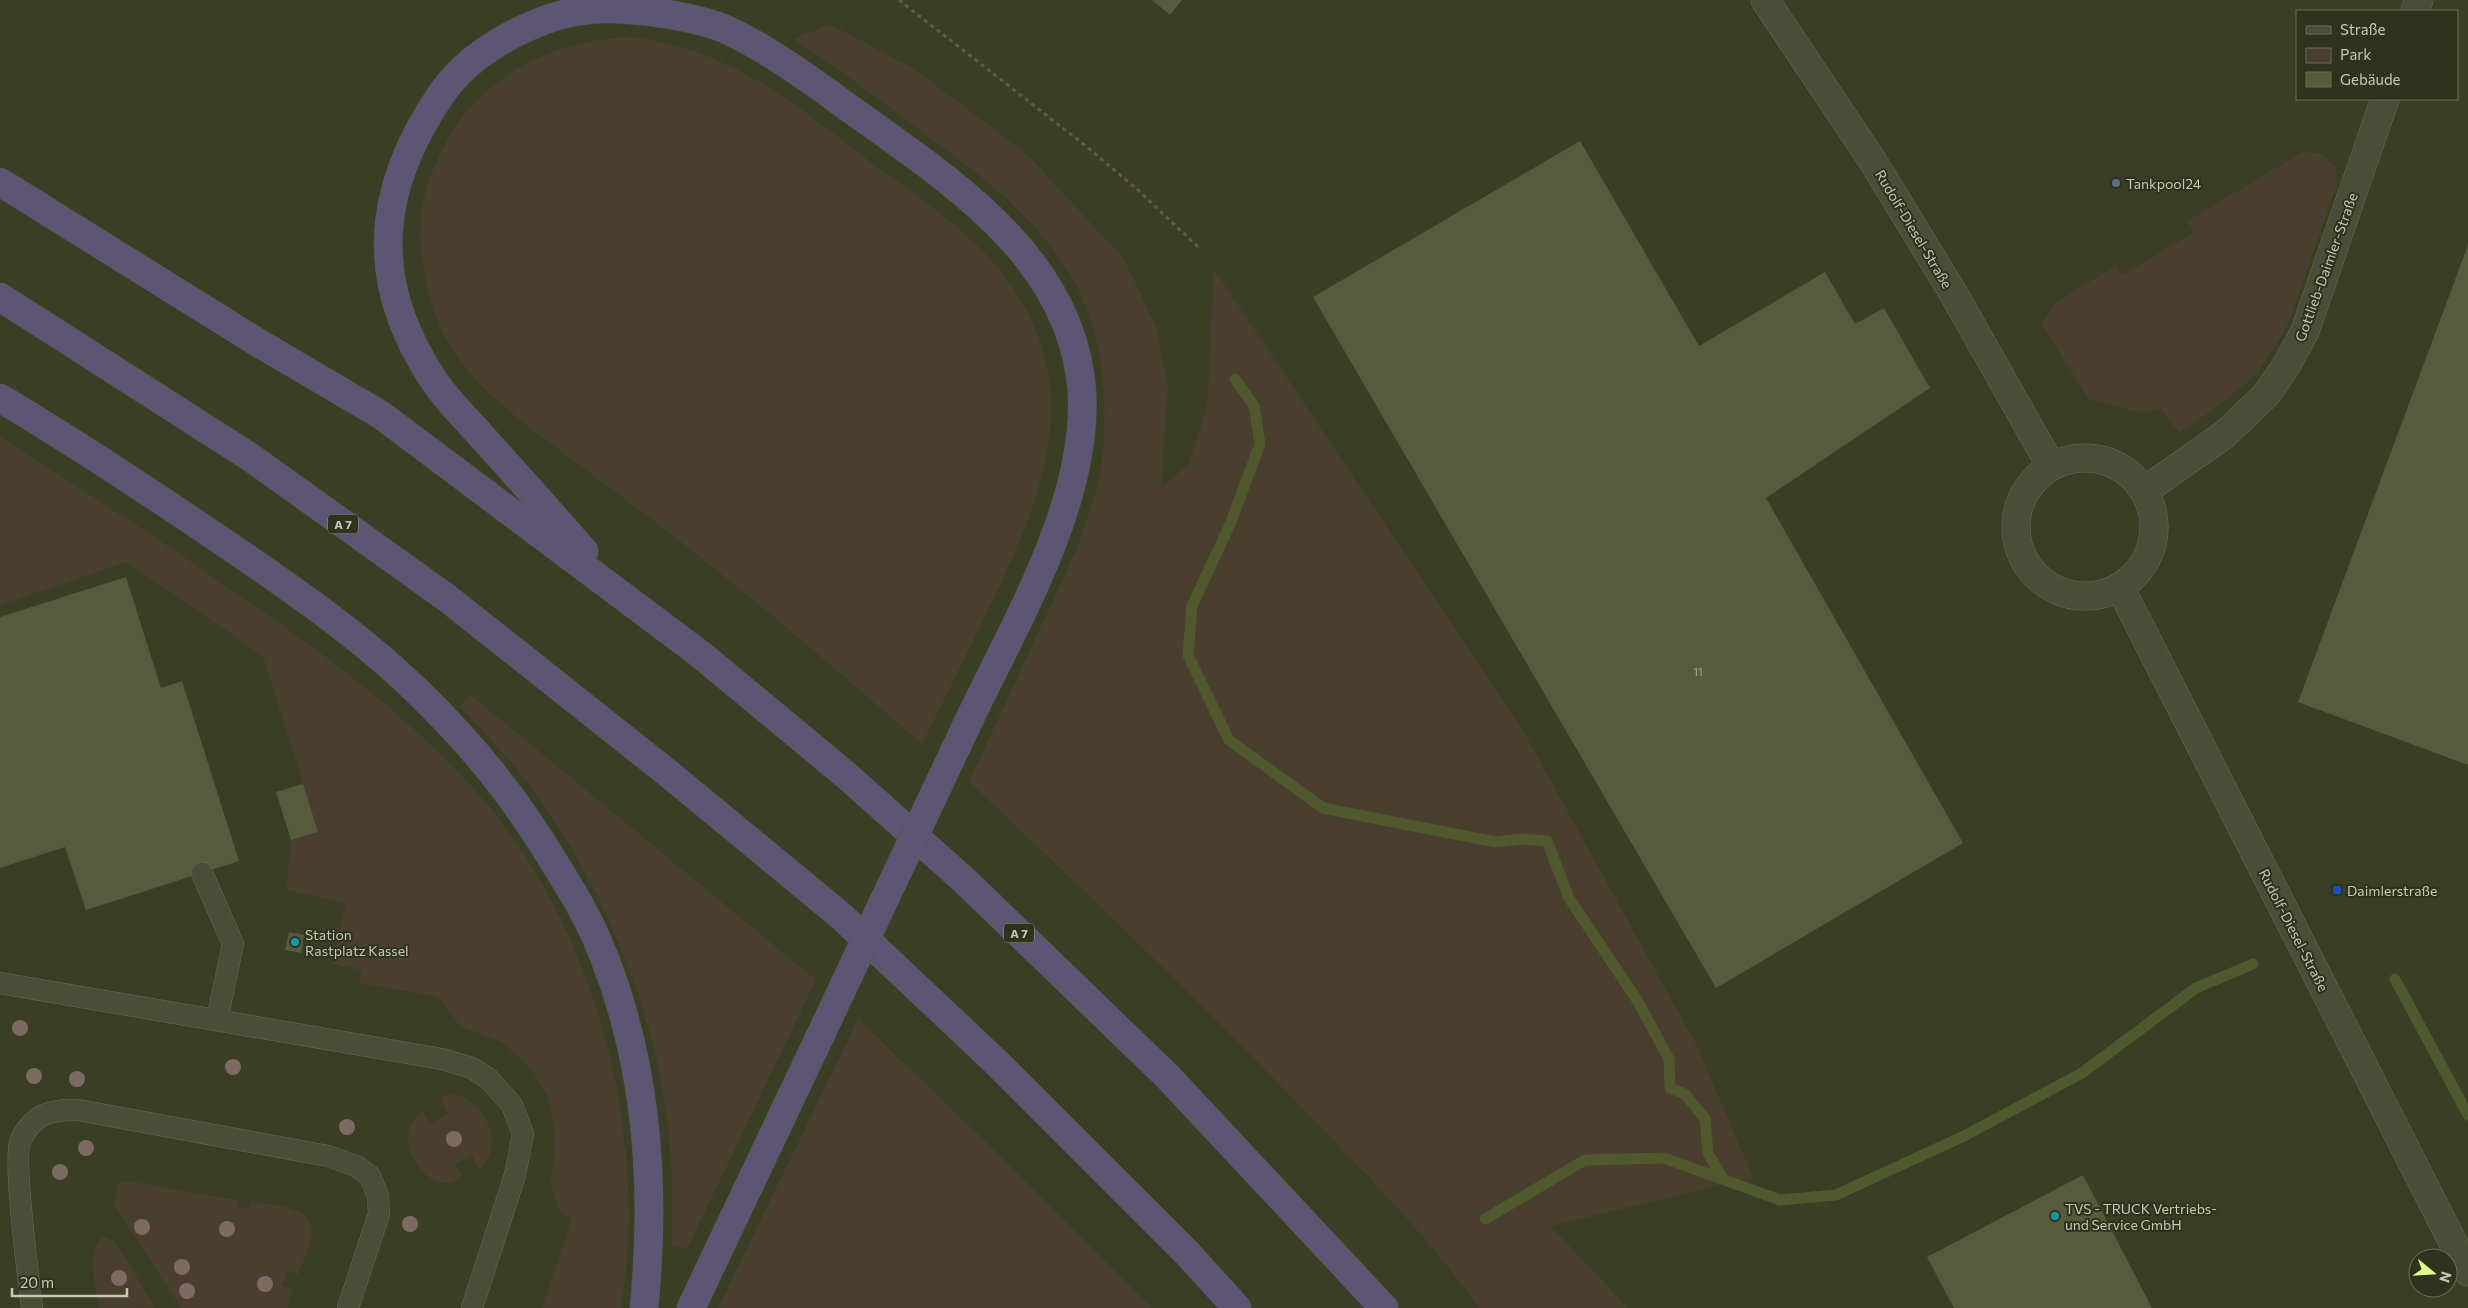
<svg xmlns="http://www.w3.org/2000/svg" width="2468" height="1308" font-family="Commissioner,sans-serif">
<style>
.green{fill:#4a3e2f}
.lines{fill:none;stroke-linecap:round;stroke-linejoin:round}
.stream{stroke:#50582d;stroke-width:11}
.building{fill:#575b3e}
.service-casing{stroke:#686c56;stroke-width:22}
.minor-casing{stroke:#686c56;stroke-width:29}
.motorway-casing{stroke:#555943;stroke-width:29}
.path{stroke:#625b4b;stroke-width:3;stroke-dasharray:4 4;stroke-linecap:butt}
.service{stroke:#4a4e38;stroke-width:21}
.minor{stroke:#4a4e38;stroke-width:28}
.motorway{stroke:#5c5574;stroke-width:28}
.motorway-bridge-casing{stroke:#555943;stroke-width:29;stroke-linecap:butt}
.motorway-bridge{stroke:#5c5574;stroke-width:28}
.tree{fill:#7d6b63}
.service-dot{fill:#5c6f8a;stroke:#2f331d;stroke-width:2}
.transit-dot{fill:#1a4fb4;stroke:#2f331d;stroke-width:2}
.culture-dot{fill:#0f9aa8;stroke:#2f331d;stroke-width:2}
.labels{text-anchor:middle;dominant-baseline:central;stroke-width:4;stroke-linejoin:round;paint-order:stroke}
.number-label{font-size:11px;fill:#aaae96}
.shield{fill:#2f331d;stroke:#989c87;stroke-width:1}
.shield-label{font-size:12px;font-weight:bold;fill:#c5c9b4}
.poi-label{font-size:14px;fill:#c5c9b4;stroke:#2f331d;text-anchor:start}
.street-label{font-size:14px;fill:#c5c9b4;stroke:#2f331d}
</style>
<rect width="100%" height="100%" fill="#3a3e24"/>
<!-- green -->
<path class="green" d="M830,24L916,70L1028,155L1124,259L1156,327L1168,387L1161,489L1189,463L1207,408L1214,269L1524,732L1696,1044L1753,1177L1551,1226L1628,1308H1479C1427,1235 1363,1171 1301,1107C1194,995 1082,888 969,782L1078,546C1086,520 1097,494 1101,467C1110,399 1103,324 1065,266C1029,212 977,172 925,134C882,101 838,69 793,39Z
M634,37C736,52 793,103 872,163C919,197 971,231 1006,278C1086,385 1045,490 994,598C970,647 946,696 922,744C844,677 767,609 686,546C644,513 601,482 559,450C521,421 481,392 454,352C429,315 414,248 423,204C427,181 438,156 450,135C488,71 561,38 634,37Z
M2302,152L2321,153L2336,167L2337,185L2286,329L2257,374L2216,408L2179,433L2161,409L2142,413L2089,399L2041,324L2055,303L2116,265L2122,275L2194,232L2187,221Z
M0,436C86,492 171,547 255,606C338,664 421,726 487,804C551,880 595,982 615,1079C630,1155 634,1231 621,1308H542L572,1218L561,1214L550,1183L555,1154V1132L552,1115L547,1096L533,1071L503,1043L461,1027L438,997L359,983L361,970L333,964L346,903L286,890L291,840L318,832L263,656L127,562L0,605Z
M470,694L816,980L687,1249L672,1245C672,1213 673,1179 670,1147C660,1023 612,907 544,805C520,769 489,738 460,707Z
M858,1019L980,1136L1152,1308H718Z
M452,1093C461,1096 469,1100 476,1107C493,1122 500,1155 479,1169L472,1155L455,1164L462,1177C457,1180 450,1184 444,1183C419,1180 399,1144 412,1122C414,1118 419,1115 423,1111L431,1124L448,1114L440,1098Z
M128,1181L237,1200V1207L249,1209L251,1202C273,1205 319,1205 311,1238C309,1250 302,1263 298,1275L287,1271L282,1285L293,1290L287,1308H181L114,1205L117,1187L121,1182Z
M102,1237L108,1238L116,1243L155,1307L99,1308C97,1289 85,1252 102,1237Z"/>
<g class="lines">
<!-- stream -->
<path class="stream" d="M1235,379L1254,406L1260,444L1231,522L1192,606L1188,655L1229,740L1323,808L1495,842L1522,839L1547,841L1569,898L1637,1000L1669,1059L1670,1088L1685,1094L1705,1119L1708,1153L1723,1179
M2395,979L2468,1115
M1485,1219L1585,1160L1664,1158L1780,1200L1836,1195L1964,1136L2082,1073L2196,988L2253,964"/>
</g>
<!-- building -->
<path class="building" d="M1152,0H1182L1170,15Z
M1580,141L1699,346L1825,272L1855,324L1884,308L1930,388L1766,498L1963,843L1716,988L1313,297Z
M2468,245V765L2298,702Z
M126,577L161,688L182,681L239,861L86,910L65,847L0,868V617Z
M303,784L318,832L291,840L276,792Z
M289,932L304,935L301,953L285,950Z
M2083,1175L2152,1308H1954L1927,1257Z"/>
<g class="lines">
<!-- service casing -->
<g class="service-casing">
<path id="service" d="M202,873L233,944L217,1020
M0,983L442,1059L472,1068L489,1079L512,1105L523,1134L515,1175L472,1308
M32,1308C29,1281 12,1156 21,1139C34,1114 51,1109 78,1110L328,1156L356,1166L370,1176L378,1196L379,1214L348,1308"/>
</g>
<!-- minor casing -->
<g class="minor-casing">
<path id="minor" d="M1765,0L1872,160L1952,291L2051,466
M2415,11L2419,0
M2016 527a69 69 0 1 1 138 0a69 69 0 1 1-138 0Z
M2144,491L2224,435L2266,395L2286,366L2305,331L2385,99
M2120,587L2468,1272"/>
</g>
<!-- motorway casing -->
<g class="motorway-casing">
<path id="motorway" d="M0,182L257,342L381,415L700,654L847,776L965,881L1168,1077L1384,1308
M0,297L250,457L447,598L669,774L841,916L997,1063L1188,1254L1237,1308
M0,398C70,440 139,485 207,531C279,580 354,630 417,691C469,741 515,797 552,859C571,889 590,920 603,954C648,1067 656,1188 644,1308
M584,551C554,517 523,482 492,448C474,426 451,406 435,382C368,283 375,190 442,93C474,47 549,8 606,9C639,9 694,16 725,29C775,52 818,86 863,118C958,186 1073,262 1082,392C1088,501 1017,620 971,716
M691,1308L813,1051"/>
</g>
<!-- path -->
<path class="path" d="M899,0L1087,147L1139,191L1198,247"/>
<!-- service -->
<use href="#service" class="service"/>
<!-- minor -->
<use href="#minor" class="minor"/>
<!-- motorway -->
<use href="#motorway" class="motorway"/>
<!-- motorway-bridge casing -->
<g class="motorway-bridge-casing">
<path id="motorway-bridge" d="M813,1051L971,716"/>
</g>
<!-- motorway-bridge -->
<use href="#motorway-bridge" class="motorway-bridge"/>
</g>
<!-- trees -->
<g class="tree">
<circle cx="20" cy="1028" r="8"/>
<circle cx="233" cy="1067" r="8"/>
<circle cx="34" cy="1076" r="8"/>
<circle cx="77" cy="1079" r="8"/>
<circle cx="347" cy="1127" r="8"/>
<circle cx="454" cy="1139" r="8"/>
<circle cx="86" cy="1148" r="8"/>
<circle cx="60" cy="1172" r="8"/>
<circle cx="410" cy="1224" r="8"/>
<circle cx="142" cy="1227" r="8"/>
<circle cx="227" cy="1229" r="8"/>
<circle cx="182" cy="1267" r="8"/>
<circle cx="119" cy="1278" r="8"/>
<circle cx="265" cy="1284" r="8"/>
<circle cx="187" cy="1291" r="8"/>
</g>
<!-- markers -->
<circle class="service-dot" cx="2116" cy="183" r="5"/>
<rect class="transit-dot" x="2332" y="885" width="10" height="10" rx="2.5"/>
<g class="culture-dot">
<circle cx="295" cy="942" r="5"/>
<circle cx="2055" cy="1216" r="5"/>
</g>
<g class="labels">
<!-- number labels -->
<g class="number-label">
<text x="1698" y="671">11</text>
</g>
<!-- shield labels -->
<g class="shield">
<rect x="328" y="514.5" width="30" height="19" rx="4"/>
<rect x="1004" y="923.5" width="30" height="19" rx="4"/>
</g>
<g class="shield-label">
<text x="343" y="524">A 7</text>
<text x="1019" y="933">A 7</text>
</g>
<!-- poi labels -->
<g class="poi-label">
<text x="2126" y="183">Tankpool24</text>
<text x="2347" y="890">Daimlerstraße</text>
<text x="305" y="934">Station<tspan x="305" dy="16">Rastplatz Kassel</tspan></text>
<text x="2065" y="1208">TVS - TRUCK Vertriebs-<tspan x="2065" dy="16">und Service GmbH</tspan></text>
</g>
<!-- street labels -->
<g class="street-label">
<text transform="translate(1914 229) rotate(59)">Rudolf-Diesel-Straße</text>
<text transform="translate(2326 267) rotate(-70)">Gottlieb-Daimler-Straße</text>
<text transform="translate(2294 930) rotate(63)">Rudolf-Diesel-Straße</text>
</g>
</g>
<!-- legend -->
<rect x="2296" y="10" width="162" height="90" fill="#2f331d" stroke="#6b6f59"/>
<rect x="2306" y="26" width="25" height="8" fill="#4a4e38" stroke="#6b6f59"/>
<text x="2340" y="35" font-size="15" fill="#c5c9b4">Straße</text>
<rect x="2306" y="48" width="25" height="15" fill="#4a3e2f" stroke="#6b6f59"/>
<text x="2340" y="60" font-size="15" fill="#c5c9b4">Park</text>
<rect x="2306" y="72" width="25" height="15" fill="#575b3e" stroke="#6b6f59"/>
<text x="2340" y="85" font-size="15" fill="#c5c9b4">Gebäude</text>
<!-- north arrow -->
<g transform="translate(2433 1273) rotate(108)"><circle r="24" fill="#2f331d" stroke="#6b6f59"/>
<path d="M0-4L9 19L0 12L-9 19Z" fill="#e1f88a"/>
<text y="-8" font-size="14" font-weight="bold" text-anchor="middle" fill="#c5c9b4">N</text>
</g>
<!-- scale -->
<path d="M12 1288v8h115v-8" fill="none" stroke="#c5c9b4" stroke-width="2.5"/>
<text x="20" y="1288" font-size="15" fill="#c5c9b4" stroke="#2f331d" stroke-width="4" paint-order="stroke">20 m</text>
</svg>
